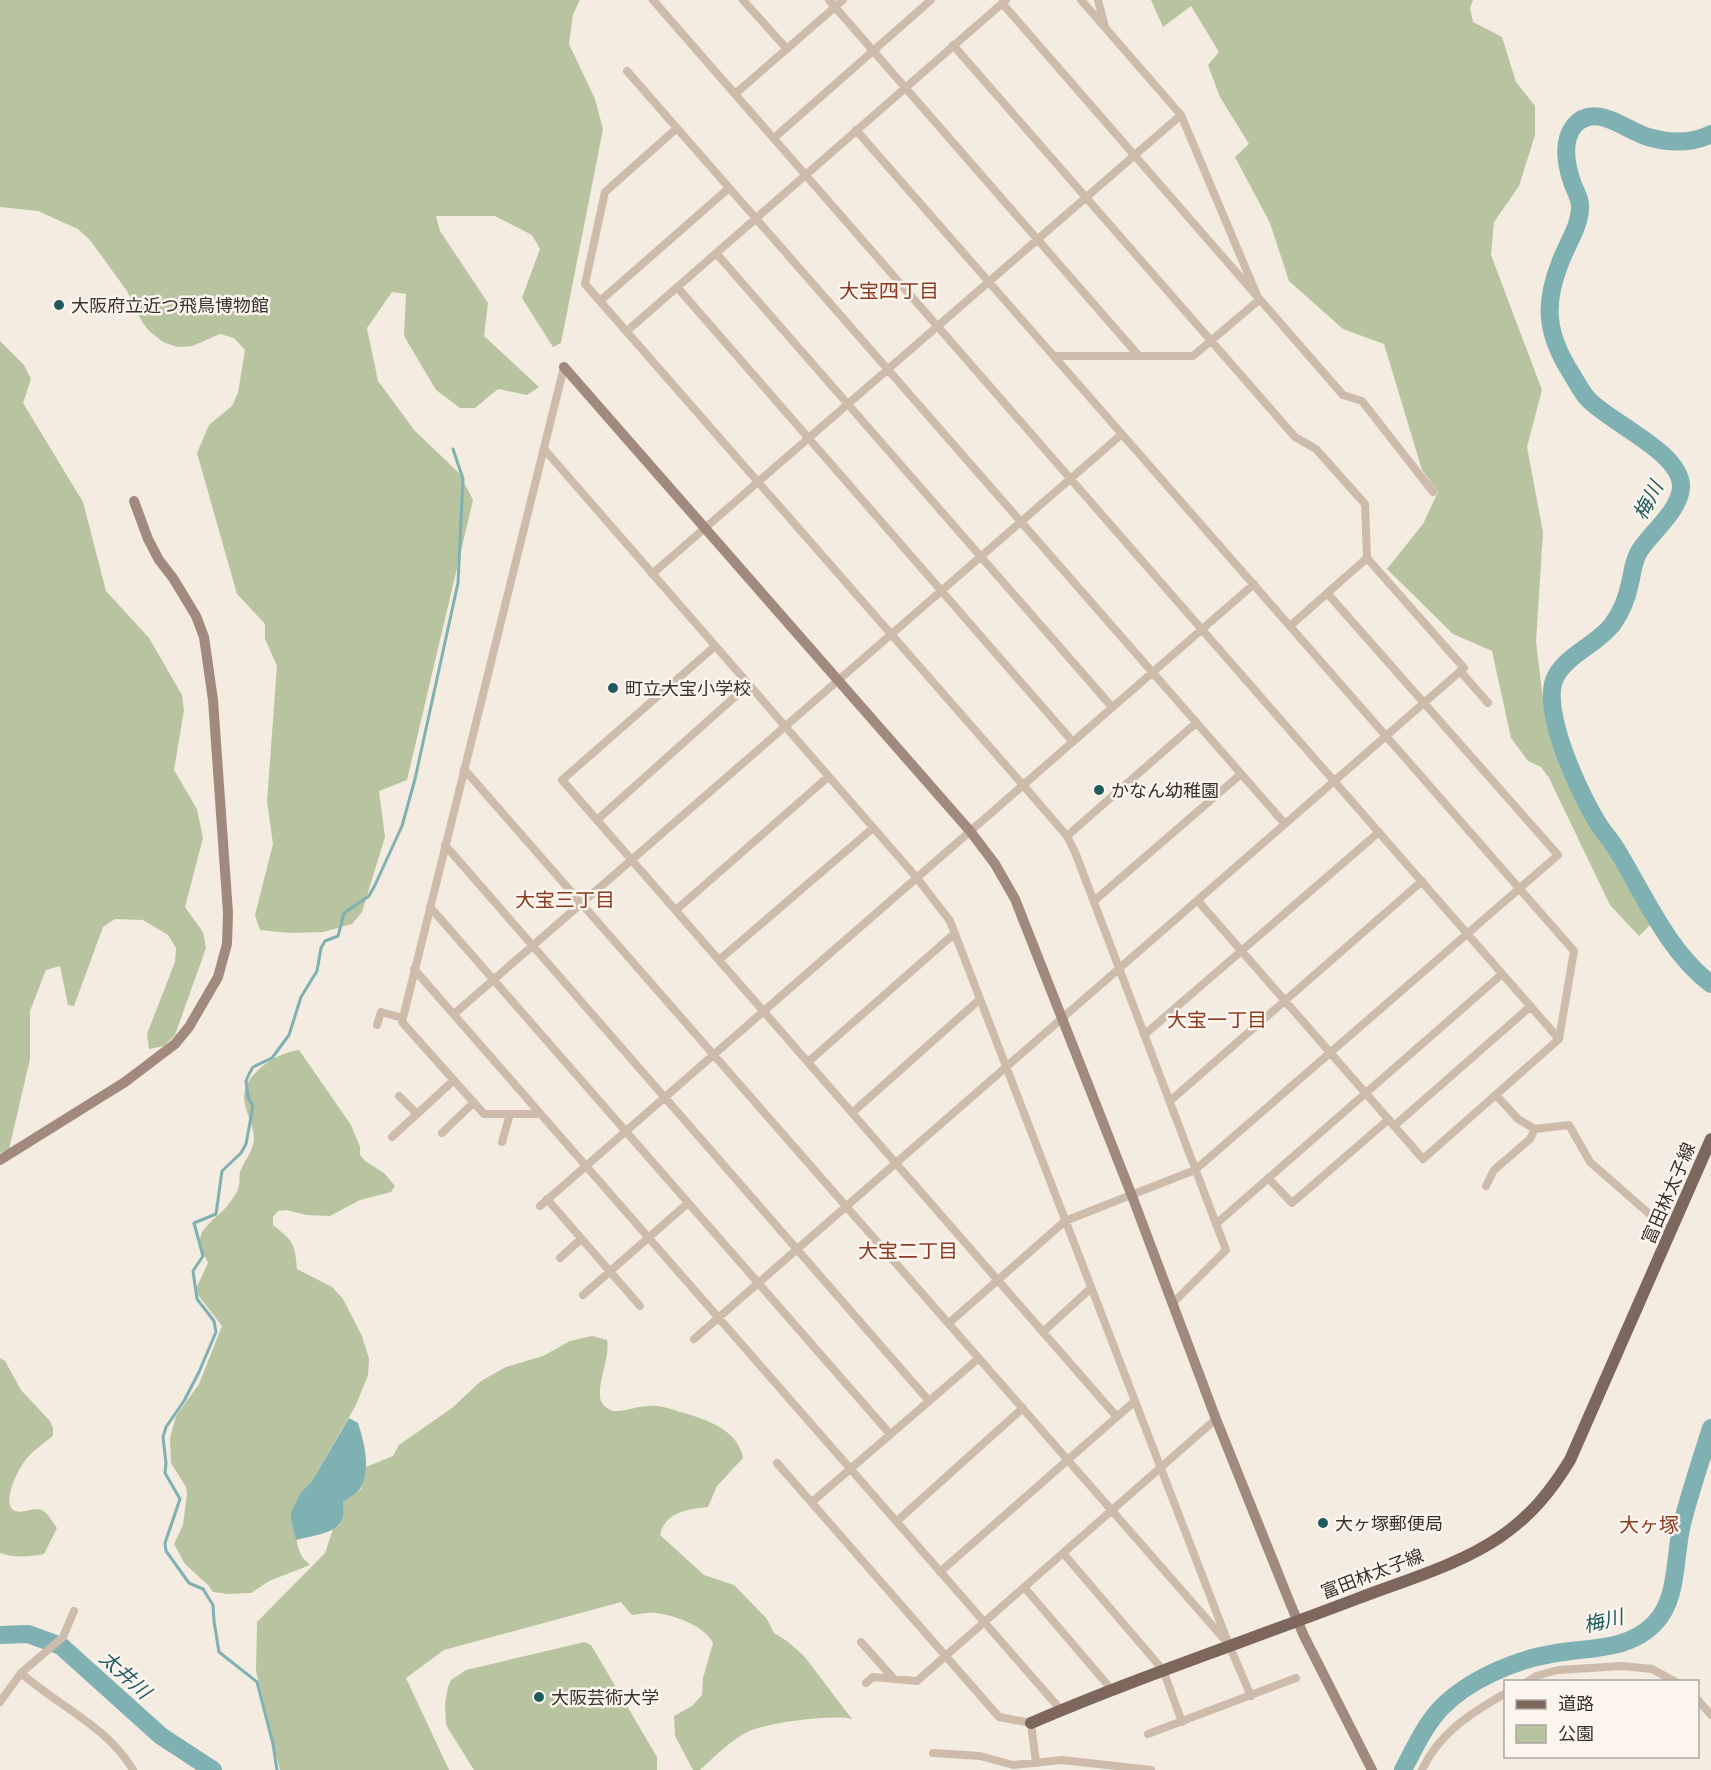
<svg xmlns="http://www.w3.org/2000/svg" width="1711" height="1770" font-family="Barlow,'Noto Sans JP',sans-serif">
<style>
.green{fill:#b8c4a0}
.water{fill:#7fb0b2}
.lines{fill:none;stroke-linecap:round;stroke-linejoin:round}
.stream{stroke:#7fb0b2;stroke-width:3}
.river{stroke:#7fb0b2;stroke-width:18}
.street{stroke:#cdbbac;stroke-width:8}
.secondary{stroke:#a18a7d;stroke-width:10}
.primary{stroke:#7d675c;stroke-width:12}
.poi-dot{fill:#1f5a5e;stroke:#fbf5ee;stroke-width:2}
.labels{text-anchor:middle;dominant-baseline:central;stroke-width:5;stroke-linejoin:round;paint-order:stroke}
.poi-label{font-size:18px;fill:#3b302b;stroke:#fbf5ee;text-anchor:start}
.street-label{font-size:18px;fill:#3b302b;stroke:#fbf5ee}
.neighbourhood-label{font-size:20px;fill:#8c3b22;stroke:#fbf5ee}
.water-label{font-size:20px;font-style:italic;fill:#1f5a5e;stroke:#fbf5ee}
</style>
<rect width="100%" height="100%" fill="#f4ebe1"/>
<!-- green -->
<path class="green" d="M0,0H580L573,14L569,44L595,99L603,129L561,343L553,347L522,298L540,249L532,235L495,216H436L440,231L488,303L484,336L539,387L527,395L498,389L475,408H460L436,390L404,336L406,294L392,292L367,328L378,381L415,431L459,473L473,500L407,780L379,791L385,837L362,912L352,924L323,932L290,933L260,930L255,915L273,844L267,801L277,666L265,639V624L237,594L197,453L209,425L232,406L238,393L245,350L234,338L220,334L192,346L177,347L163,342L149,331L141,320L127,291L90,240L78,229L38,211L0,207Z
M1151,0H1473L1470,8L1473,22L1502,37L1516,82L1535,106V135L1519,186L1494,222L1491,255L1542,390L1527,447L1543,532L1536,642L1545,716L1575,795L1650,925L1639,936L1610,905L1549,778L1541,767L1528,761L1511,738L1492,651L1453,634L1387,569L1423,524L1438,492L1422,470L1384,344L1343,329L1289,281L1270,223L1235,157L1249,144L1220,97L1208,65L1219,52L1191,6L1163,27Z
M0,341L24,365L31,379L23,403L83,502L106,591L149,638L182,695L184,710L174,770L197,809L203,838L185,907L203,932L206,948L175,1035L164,1046L149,1049L147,1034L175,962L176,948L168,935L143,920L115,919L103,927L74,1006L68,1005L60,966L46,970L30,1011V1059L9,1149L0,1153Z
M299,1050L351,1125L360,1147V1155L365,1161L384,1173L395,1186L391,1192L360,1200L330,1216L307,1215L286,1210L278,1211L273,1217V1225C293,1241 295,1243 297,1269L332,1287L343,1299L362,1336L369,1359L368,1375L356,1405L312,1481L301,1492L291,1520L299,1550L302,1557L310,1565L269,1581L251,1593L228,1594L213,1592L209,1586L185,1564L174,1544L183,1525L187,1494L186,1487L171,1463L170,1438L176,1416L199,1384L222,1326L195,1291L208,1263C205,1257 201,1248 200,1241C200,1226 220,1216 228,1205C232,1200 238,1192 239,1185C240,1181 239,1176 240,1172C244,1161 254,1150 254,1138C253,1119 238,1103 247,1085C255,1067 280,1052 299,1050Z
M592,1336L607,1340C611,1357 594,1389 602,1403C604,1406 609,1410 613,1411C624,1412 638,1406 649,1406C660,1405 670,1409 680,1412C705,1419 738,1429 743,1458L717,1486L708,1507C688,1509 665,1512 660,1535L704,1575L734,1585L767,1619L774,1633L787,1641L804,1656L852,1719C834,1714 764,1723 747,1732C730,1741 715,1756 700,1770H693L675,1736L674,1716L692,1706L702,1695L703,1678L713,1643C705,1626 674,1615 656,1613C648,1612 640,1614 632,1615L621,1602L444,1650L406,1678L449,1770H280L256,1671L257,1622L325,1553L333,1529L340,1525L343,1517V1502L361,1489L366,1467L393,1456L399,1445L452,1408L481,1381L506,1367L543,1356L570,1341Z
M0,1358L5,1361L21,1390L50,1421L53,1428V1436C44,1443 35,1449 28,1457C19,1466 0,1504 15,1511C19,1512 21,1512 25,1511C46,1506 45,1512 57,1528L44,1554C29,1557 14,1558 0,1553Z
M585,1642L591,1645L657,1757V1770H474L446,1725L445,1704L448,1687L451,1680L466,1670Z"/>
<!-- water -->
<path class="water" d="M349,1418L358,1423C364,1442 371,1467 361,1487C358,1493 349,1498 343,1502C343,1507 344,1513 343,1517C340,1534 309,1536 296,1540L291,1520V1512L301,1492L312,1481Z"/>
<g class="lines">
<!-- stream -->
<path class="stream" d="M277,1770L273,1744L257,1682L219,1652L214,1621L213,1605L203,1589L189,1583L166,1551L165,1543L180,1499L165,1473L166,1463L163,1437L166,1427L184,1401L199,1372L216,1332L214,1321L197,1299L193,1271L203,1256L194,1223L216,1214L222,1171L241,1153L246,1144L253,1106L248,1097L246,1081L249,1074L253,1067L272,1058L289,1035L301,997L317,971L321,948L325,941L338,936L344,913L369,896L375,885L402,826L415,779L458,583L463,479L453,449"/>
<!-- river -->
<path class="river" d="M1711,134C1691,144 1669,143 1648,137C1626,131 1595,101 1574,126C1562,141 1566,164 1572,182C1575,191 1581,199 1580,209C1579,228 1566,246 1560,263C1543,306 1547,335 1571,373C1576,381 1581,391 1587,398C1608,422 1682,452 1681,487C1680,510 1652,532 1640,550C1633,561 1633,571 1630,583C1627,598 1621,613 1612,625C1596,645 1568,654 1556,676C1538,707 1582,800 1601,828C1605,834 1611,840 1615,847C1643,892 1667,951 1711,984
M0,1635L28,1634L61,1646L161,1736L213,1770
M1403,1770C1414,1749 1425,1725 1441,1708C1467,1681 1514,1660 1551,1654C1585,1647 1627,1652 1654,1624C1679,1599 1674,1556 1682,1524C1690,1492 1701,1460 1711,1428"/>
<!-- street -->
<path class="street" d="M653,0L1559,1039
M743,0L787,49
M829,0L1139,356
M1098,0L1105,27
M1002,3L1343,395L1362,401L1433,492
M627,71L1285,824
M735,94L843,0
M676,129L605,192L585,284L1023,785L1067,836L1075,852L1226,1250L1173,1303
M856,130L1574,951L1559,1039L1423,1159L1198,901
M774,138L931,0
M716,253L1112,707
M677,287L1073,742
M600,301L729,188
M627,331L1006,0
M1054,356H1193L1259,300L1181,115L1081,0
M545,450L917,878L950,921L1229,1645L1251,1696
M652,574L1181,115
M1290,626L1367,558
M714,647L562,780L1117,1417
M1460,671L1488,703
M464,769L1225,1640
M597,820L748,685
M1067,836L1196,723
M445,845L929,1401
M1094,901L1241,774
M430,907L890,1434
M676,910L828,777
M719,960L873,828
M414,969L1061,1710
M454,1014L1122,434
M377,1025L381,1012L403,1018
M1144,1035L1379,832
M808,1062L955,933
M1496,1095L1518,1119L1535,1129L1569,1125L1590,1162L1670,1232
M399,1096L417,1114
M1170,1101L1422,881
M852,1113L980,999
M540,1114H484L402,1022L564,367
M1394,1126L1531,1006
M442,1133L474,1102
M392,1137L454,1080
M502,1142L510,1114
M1268,1178L1292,1203L1389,1119
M1486,1186L1494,1170L1530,1139L1535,1129
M547,1199L640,1306
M540,1206L1254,584
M1216,1224L1502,974
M560,1258L581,1239
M583,1295L688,1203
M949,1323L1065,1221L1195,1170L1558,855L1327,593
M1043,1332L1091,1288
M694,1339L1464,668L1367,558L1365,504L1316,449L1295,437L953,45
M777,1463L999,1717L1031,1723L1036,1763
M812,1502L979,1358
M897,1521L1023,1408
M1063,1553L1163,1670L1182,1722
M940,1572L1135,1401
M1024,1587L1112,1690
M861,1642L894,1679
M21,1673C57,1705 108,1727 133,1770
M1527,1682L1536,1676L1558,1670L1622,1666L1652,1669L1676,1682
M866,1683L873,1677L917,1681L1216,1419
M1698,1700L1711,1715
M0,1702L21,1673L63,1637L74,1611
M1148,1734L1296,1678
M933,1753L980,1756L1013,1765L1062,1760L1151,1770
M1422,1770C1439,1733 1471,1713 1506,1693"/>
<!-- secondary -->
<path class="secondary" d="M564,367L970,831L995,864L1015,899L1132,1196L1216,1419L1290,1603L1304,1636L1372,1770
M0,1160L125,1082L175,1044L189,1027L218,977L227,944L228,913L213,700L204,637L196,616L173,578L159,560L148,539L134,501"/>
<!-- primary -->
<path class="primary" d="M1031,1723C1138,1677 1249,1640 1359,1598C1406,1580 1459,1565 1500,1537C1531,1516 1551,1491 1570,1460L1711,1139"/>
</g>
<!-- markers -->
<g class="poi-dot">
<circle cx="59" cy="305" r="6"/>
<circle cx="613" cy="688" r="6"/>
<circle cx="1099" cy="790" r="6"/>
<circle cx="1323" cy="1523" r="6"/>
<circle cx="539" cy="1697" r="6"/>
</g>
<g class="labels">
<!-- poi labels -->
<g class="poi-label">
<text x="71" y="305">大阪府立近つ飛鳥博物館</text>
<text x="625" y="688">町立大宝小学校</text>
<text x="1111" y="790">かなん幼稚園</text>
<text x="1335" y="1523">大ヶ塚郵便局</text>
<text x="551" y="1697">大阪芸術大学</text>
</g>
<!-- street labels -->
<g class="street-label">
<text transform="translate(1668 1193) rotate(-67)">富田林太子線</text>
<text transform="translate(1372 1573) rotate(-21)">富田林太子線</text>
</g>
<!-- neighbourhood labels -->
<g class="neighbourhood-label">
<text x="889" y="290">大宝四丁目</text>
<text x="565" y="899">大宝三丁目</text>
<text x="1217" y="1019">大宝一丁目</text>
<text x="908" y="1250">大宝二丁目</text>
<text x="1649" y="1524">大ヶ塚</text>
</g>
<!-- water labels -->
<g class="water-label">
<text transform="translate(1647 500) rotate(-62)">梅川</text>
<text transform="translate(1603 1620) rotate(-14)">梅川</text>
<text transform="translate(126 1674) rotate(42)">太井川</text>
</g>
</g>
<!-- legend -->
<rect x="1504" y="1680" width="195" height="78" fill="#fbf5ee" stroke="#aea6a0" stroke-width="1.5"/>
<rect x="1516" y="1700" width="30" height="9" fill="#7d675c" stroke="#aea6a0" stroke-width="1.5"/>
<text x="1558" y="1710" font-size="18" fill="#3b302b">道路</text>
<rect x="1516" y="1725" width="30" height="18" fill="#b8c4a0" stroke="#aea6a0" stroke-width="1.5"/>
<text x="1558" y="1740" font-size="18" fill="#3b302b">公園</text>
</svg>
